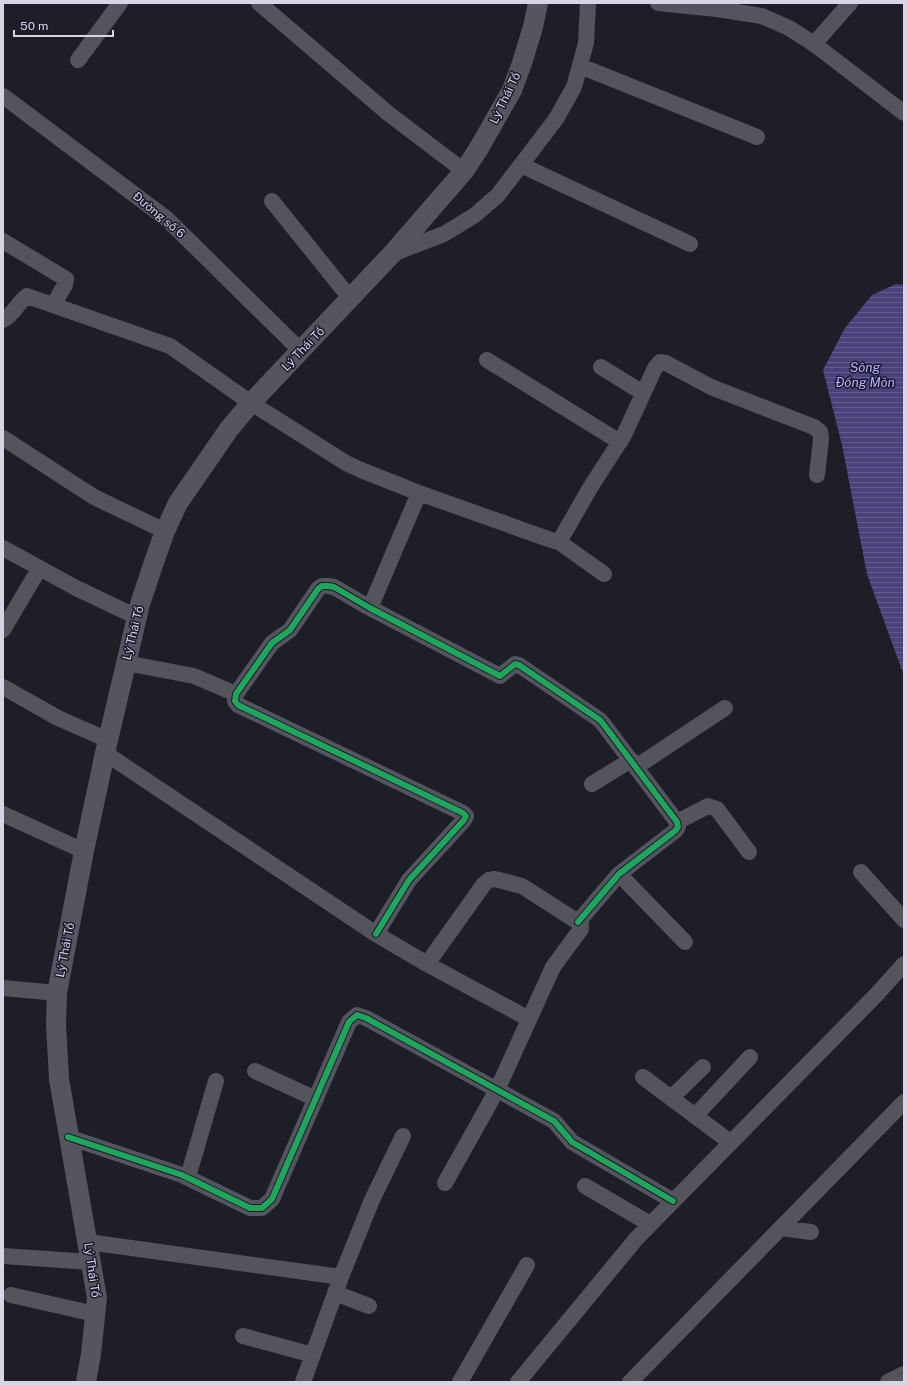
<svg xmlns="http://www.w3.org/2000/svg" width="907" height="1385" font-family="'Public Sans',sans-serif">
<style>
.water{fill:url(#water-rules)}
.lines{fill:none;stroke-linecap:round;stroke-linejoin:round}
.minor{stroke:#54545d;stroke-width:16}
.major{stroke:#555560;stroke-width:20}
.cycleway-casing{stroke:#1b192d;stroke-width:8}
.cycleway{stroke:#20a55d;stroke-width:6}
.labels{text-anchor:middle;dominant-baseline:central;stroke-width:3;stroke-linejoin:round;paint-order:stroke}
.street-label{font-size:12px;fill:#d5d5e3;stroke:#1b192d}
.water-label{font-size:13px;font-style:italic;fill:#bab4fd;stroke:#1b192d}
</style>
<defs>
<pattern id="water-rules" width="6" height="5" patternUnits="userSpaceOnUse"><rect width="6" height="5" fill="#4a427b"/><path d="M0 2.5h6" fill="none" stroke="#635c8e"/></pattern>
</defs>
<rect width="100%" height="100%" fill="#1e1e29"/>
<!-- water -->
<path class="water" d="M896,284L904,285V676L867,574L842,445L823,370L845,328L872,295Z"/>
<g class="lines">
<!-- minor -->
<path class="minor" d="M259,3L389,114L464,171
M658,3L717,9L762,16L789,28L814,44L904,113
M814,44L850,3
M78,60L120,3
M580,66L757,137
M3,96L167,219L301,351
M521,165L690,244
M272,201L350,298
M3,241L66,279L65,285L53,305
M392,254L444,234L475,215L498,195L556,119L574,87L586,43L588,3
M3,320C14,315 17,303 27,296L170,346L251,403L346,463L361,470L419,493L554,541L559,542L604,574
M487,360L620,442
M601,367L643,393
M3,438L94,497L165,531
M559,542L590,488L624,435L655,368L660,362L666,363L711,387L814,427L820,432L821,439L817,475
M3,548L76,588L137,617
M370,608L419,493
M3,630L39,569
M126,663L194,676L236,694
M3,687L58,718L108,740
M105,753L376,934L427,964L529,1019
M636,767L725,708
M592,784L631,760
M3,814L84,851
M677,822L708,806L717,809L749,852
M861,872L904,920
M619,874L685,942
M376,934L409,880L464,820L466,816L463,813L238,705L235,701L236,694L272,643L290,630L318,589L322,586H328L334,587L370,608L500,676L515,664L519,665L600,720L604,725L677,822L678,827L675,831L619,874L578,922
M427,964L484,884L489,880L495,879L522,886L578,922L581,925V929L553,967L497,1090L445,1183
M3,988L57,993
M255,1071L316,1099
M643,1077L730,1142
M671,1098L703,1067
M695,1116L750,1057
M68,1137L182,1175L250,1208H262L272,1199L349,1022L357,1015L366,1018L554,1121L572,1142L673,1201
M188,1177L216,1081
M585,1186L650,1224
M781,1228L811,1232
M88,1242L341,1277
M3,1256L91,1262
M335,1293L369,1306
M11,1295L95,1314
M243,1336L313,1355
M303,1382L341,1277L372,1200L403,1136
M460,1382L527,1265
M518,1382L636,1239L877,994L904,964
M630,1382L904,1102
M888,1382L904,1374"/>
<!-- major -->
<path class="major" d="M86,1382L91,1354L97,1298L59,1079L56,1024L57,993L84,851L105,753L140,604L153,565L165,531L178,503L229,429L251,403L392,254L464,171L479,148L512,90L522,63L533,27L538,3"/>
<!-- cycleway casing -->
<g class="cycleway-casing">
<path id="cycleway" d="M376,934L409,880L464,820L466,816L463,813L238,705L235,701L236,694L272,643L290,630L318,589L322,586H328L334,587L370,608L500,676L515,664L519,665L600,720L604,725L677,822L678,827L675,831L619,874L578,922
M68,1137L182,1175L250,1208H262L272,1199L349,1022L357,1015L366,1018L554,1121L572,1142L673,1201"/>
</g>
<!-- cycleway -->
<use href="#cycleway" class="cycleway"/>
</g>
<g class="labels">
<!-- street labels -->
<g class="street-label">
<text transform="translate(505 98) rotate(-64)">Lý Thái Tổ</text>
<text transform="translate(159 215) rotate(40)">Đường số 6</text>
<text transform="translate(303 349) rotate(-46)">Lý Thái Tổ</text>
<text transform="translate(133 633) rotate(-76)">Lý Thái Tổ</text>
<text transform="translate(65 950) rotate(-79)">Lý Thái Tổ</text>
<text transform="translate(92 1270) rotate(82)">Lý Thái Tổ</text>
</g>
<!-- water labels -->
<g class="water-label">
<text x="865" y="367">Sông<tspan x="865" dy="15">Đồng Môn</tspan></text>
</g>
</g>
<!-- border -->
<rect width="907" height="1385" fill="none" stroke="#d5d5e3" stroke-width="8"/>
<!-- scale -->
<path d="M14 30v6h99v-6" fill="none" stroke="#d5d5e3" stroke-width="2"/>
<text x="20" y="30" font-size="12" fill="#d5d5e3" stroke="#1b192d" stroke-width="3" paint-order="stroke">50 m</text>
</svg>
